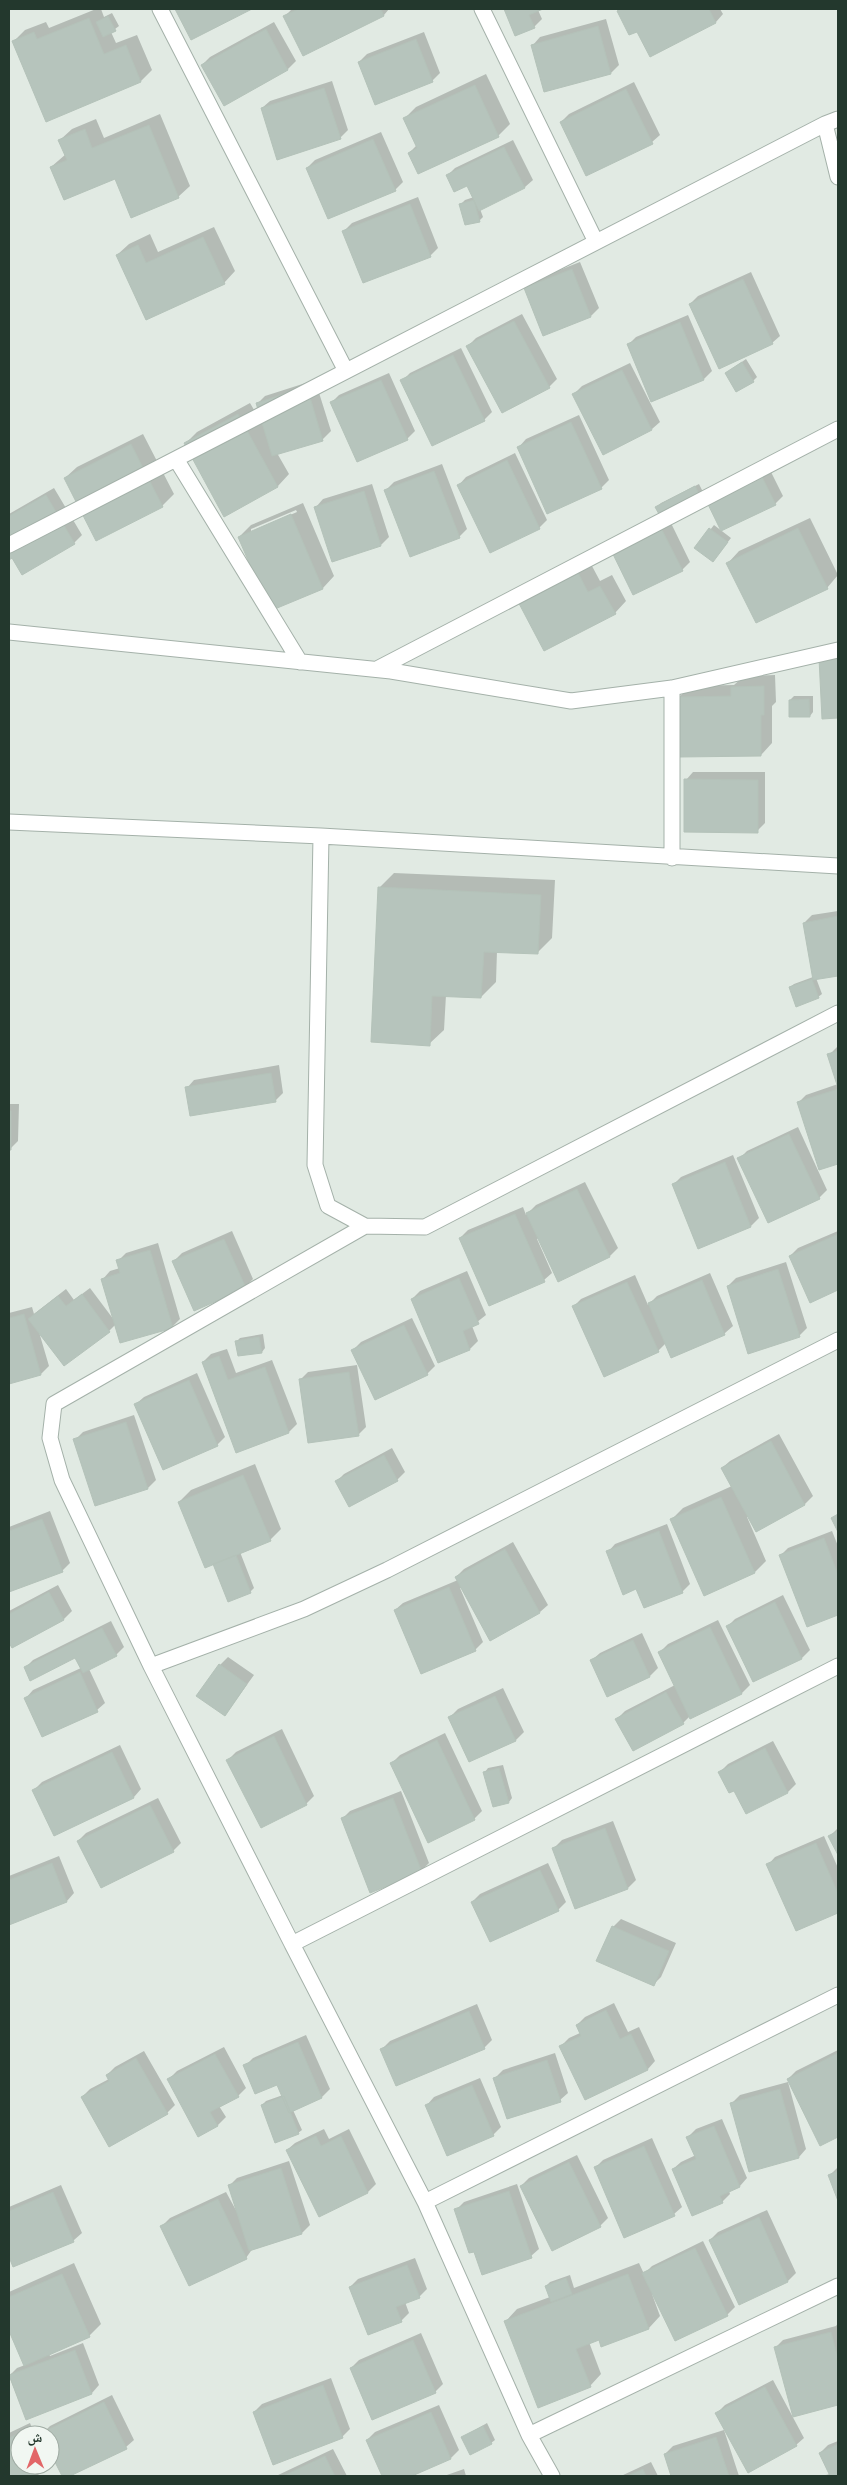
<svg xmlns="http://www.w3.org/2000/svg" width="847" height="2485" font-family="Jost,'Noto Naskh Arabic',sans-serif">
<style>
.shadow{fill:#0003;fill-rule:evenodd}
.building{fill:#b6c4bc;stroke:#b4c2b9}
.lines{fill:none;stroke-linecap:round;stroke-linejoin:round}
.minor-casing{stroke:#a4b1a9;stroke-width:17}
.minor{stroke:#fff;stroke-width:15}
</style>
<rect width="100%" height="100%" fill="#e1eae3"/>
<!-- shadow -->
<path class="shadow" d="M96,9H101L104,17L112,13L119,26L111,32L116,43L137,35L152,70L141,81L13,42L25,30L46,22L49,28Z
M176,9H249L192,38Z
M292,9H389L384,15L303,54L285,16Z
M505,9H540L538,10L542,19L534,27L515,35Z
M620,9H720L723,14L716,22L618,11Z
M606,19L619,65L611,73L533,45L540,37Z
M274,22L296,61L288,69L224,104L202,65L210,57Z
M424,32L440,73L432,81L359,62L367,54Z
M486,74L510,124L498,136L419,173L409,153L417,145L405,118L416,107Z
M332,81L348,130L340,138L262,108L270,101Z
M634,82L660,135L652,142L561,122L569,114Z
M160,114L190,186L178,197L116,177L51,167L66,154L60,140L72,129L96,119L104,138Z
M381,132L403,182L395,190L307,168L315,160Z
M513,140L533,180L525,187L480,209L483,217L479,221L461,204L465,200L474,197L468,185L447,176L455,168Z
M418,197L438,248L430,256L344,231L352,223Z
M214,227L235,271L224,283L146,319L117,255L129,244L150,234L158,252Z
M580,262L599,308L591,316L543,335L526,288L534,280Z
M751,272L780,336L772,343L690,304L698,296Z
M522,314L557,379L549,387L468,346L476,338Z
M688,315L712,371L704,379L652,401L628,345L636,337Z
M461,348L492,412L484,420L402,381L410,373Z
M746,359L757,377L753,381L726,373Z
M630,363L660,422L652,429L574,394L582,386Z
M389,373L415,431L407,439L331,403L339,395Z
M315,380L331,431L323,439L277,453L289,474L278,486L225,515L185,444L197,432L250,403L264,427L257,404L265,396Z
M579,415L609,480L601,488L519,447L526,439Z
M143,434L174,494L162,506L65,478L77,467Z
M515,453L547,520L539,528L459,485L466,477Z
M765,460L783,496L775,504L707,498L669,519L690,562L682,570L617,536L661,515L657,507L661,503L699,484L704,494Z
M442,464L467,529L459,537L386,490L394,482Z
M372,484L389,537L381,545L333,561L316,507L323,499Z
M54,488L82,535L74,543L9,559V514Z
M303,503L334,576L323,588L270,610L239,537L251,525ZM296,510L297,512L251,532V529Z
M810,518L838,575L827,588L728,563L739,551Z
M714,525L731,538L716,557L696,548Z
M585,553L600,581L612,575L626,601L615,613L545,650Z
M838,650V717H823Z
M775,675L776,702L772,706V743L761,755L679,697L691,686L734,685L744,676Z
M794,696H813V712L810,716L790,700Z
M693,772H765V823L757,831L686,780Z
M394,873L555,880L552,938L537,953L497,951L496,982L481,997L446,995L444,1030L429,1044L380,887Z
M838,911V974L816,978L822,994L818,997L790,987L794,984L813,977L804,923L812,915Z
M838,1046V1084L829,1055Z
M279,1065L283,1093L275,1101L187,1088L194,1080Z
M838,1084V1163L820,1169L798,1103L806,1095Z
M9,1104H19L18,1141L10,1149Z
M798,1127L827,1190L819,1198L739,1159L747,1151Z
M733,1155L759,1218L751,1226L698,1247L673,1185L681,1177Z
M585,1182L618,1248L610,1256L539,1238L537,1239L552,1273L544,1280L460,1238L468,1230L523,1207L526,1215L536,1205Z
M232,1231L253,1279L245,1287L174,1261L182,1253Z
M838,1231V1289L810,1301L790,1256L798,1248Z
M158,1243L180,1319L172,1327L116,1324L109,1331L39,1332L49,1366L41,1374L9,1383V1313L32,1307L34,1314L66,1289L74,1300L90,1288L114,1320L103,1279L110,1271L120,1268L118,1261L126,1253Z
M786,1262L807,1328L799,1336L728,1286L736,1278Z
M467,1271L486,1315L472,1326L478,1341L470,1349L439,1361L412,1299L420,1291Z
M710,1273L733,1326L725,1333L672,1356L666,1343L658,1351L574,1306L581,1299L635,1275L648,1305L657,1296Z
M412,1318L435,1366L427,1374L353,1350L361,1342Z
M263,1334L265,1348L262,1352L237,1341L240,1338Z
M227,1349L236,1373L272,1360L297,1424L289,1432L237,1452L203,1362L211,1354Z
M357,1365L366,1427L358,1435L300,1380L308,1372Z
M197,1373L225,1437L217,1445L136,1404L144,1397Z
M134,1415L156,1480L148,1488L75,1440L83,1432Z
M779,1434L813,1496L805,1504L756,1530L749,1517H747L766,1561L755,1572L671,1520L683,1508L732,1486L722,1468L730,1461Z
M392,1448L405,1472L397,1480L350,1506L336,1482L344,1474Z
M255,1464L281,1529L270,1540L240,1552L254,1588L250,1592L214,1563L179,1502L191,1490Z
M50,1511L70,1563L62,1571L9,1591V1527Z
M667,1524L690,1584L682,1592L608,1552L615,1544Z
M832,1531L838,1546V1613L807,1625L780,1556L788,1548Z
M513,1542L548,1605L540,1612L460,1588L483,1642L475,1650L395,1610L403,1603L458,1580L456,1577L464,1569Z
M58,1585L72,1611L64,1619L12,1647L9,1640V1611Z
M783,1595L810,1650L802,1658L754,1681L727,1627L735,1619Z
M718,1620L750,1685L742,1693L690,1716L683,1723L617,1719L625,1711L675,1685L660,1652L668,1644Z
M111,1621L124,1647L116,1655L89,1669L105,1703L97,1710L26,1698L33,1690L81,1668L75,1656L25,1668L33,1660Z
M642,1633L658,1668L650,1676L608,1695L592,1660L600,1653Z
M228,1657L254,1675L225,1715L220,1665Z
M503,1688L524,1732L516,1740L470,1760L450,1717L458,1709Z
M282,1729L314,1796L306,1804L228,1760L236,1752Z
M445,1733L482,1811L474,1819L392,1763L400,1755Z
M773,1741L796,1784L788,1792L746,1812L734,1789L720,1772L728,1764Z
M120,1745L141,1789L134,1797L55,1834L34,1790L42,1782Z
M503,1765L512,1798L509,1802L494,1806L485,1772L488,1768Z
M401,1791L429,1863L421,1871L342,1819L350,1811Z
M158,1798L181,1843L173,1851L78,1841L86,1833Z
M613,1821L636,1880L628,1888L554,1848L562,1840Z
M838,1828V1852L830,1836Z
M824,1836L838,1868V1911L796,1930L768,1865L775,1857Z
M59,1856L74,1893L67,1901L9,1924V1876Z
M548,1863L566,1902L558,1910L472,1902L480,1894Z
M621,1919L676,1943L661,1977L653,1985L613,1927Z
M614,2003L628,2032L639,2027L655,2061L648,2069L586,2098L561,2046L569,2038L580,2033L577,2025L585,2017Z
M477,2004L492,2040L484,2048L382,2049L390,2041Z
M306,2035L330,2089L322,2097L293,2110L302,2130L298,2133L262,2105L266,2101L283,2095L277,2083L245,2066L253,2058Z
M224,2047L246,2088L238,2096L219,2106L226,2117L218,2125L199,2135L169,2079L177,2071Z
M838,2050V2135L821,2144L788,2079L796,2071Z
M144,2051L175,2105L167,2113L82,2097L90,2089L109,2079L107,2075L115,2067Z
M555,2053L568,2093L560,2100L495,2078L503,2070Z
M480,2078L501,2127L493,2135L427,2105L434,2097Z
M788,2082L806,2149L799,2157L732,2103L740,2095Z
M722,2119L747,2178L740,2186L729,2191L730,2194L722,2202L673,2169L681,2162L696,2155L688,2137L696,2129Z
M324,2129L329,2139L349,2129L376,2184L368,2192L320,2215L287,2150L295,2143Z
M652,2138L682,2207L674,2214L595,2168L603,2160Z
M577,2155L608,2218L600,2226L521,2186L529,2178Z
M289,2161L310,2225L302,2233L253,2248L246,2258L162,2226L170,2218L226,2192L237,2212L229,2186L237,2178Z
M838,2167V2197L829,2176Z
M517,2184L539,2249L531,2256L475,2251L456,2210L464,2202Z
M61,2185L82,2233L74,2240L14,2266L9,2254V2207Z
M767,2210L796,2273L788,2281L739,2303L710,2240L718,2232Z
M703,2241L735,2307L727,2315L652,2294L660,2316L649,2328L602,2346L599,2338L589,2342L601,2374L590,2386L506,2321L517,2309L550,2297L546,2286L550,2282L570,2275L574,2288L639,2263L644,2274L652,2266Z
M415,2258L427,2289L419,2297L405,2302L409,2313L401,2321L350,2287L358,2279Z
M74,2263L101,2324L89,2336L49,2354L50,2356L83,2343L99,2385L92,2393L26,2418L9,2376L17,2368L25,2365L9,2328V2292Z
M838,2323V2404L794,2416L775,2348L783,2340L836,2326Z
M421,2333L443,2384L435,2392L351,2368L359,2360Z
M331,2378L350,2429L342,2437L254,2412L262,2404Z
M773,2380L804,2438L796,2445L717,2413L725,2405Z
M112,2395L134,2440L126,2447L63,2476L50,2449V2435L42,2434L50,2426Z
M439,2405L459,2450L451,2458L409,2476H383L367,2440L375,2432Z
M30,2423L35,2435H20V2465H48L37,2476H9V2433Z
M487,2423L495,2440L491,2443L463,2437Z
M724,2430L739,2476H673L665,2454L673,2446Z
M838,2441V2476H822L830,2474L820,2453L828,2445Z
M333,2449L347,2476H276Z
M651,2462L658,2476H621Z
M464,2469L466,2476H444Z"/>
<!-- building -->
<path class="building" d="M175,9H252L191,40Z
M298,9H381L384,16L303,56L283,16Z
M504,9H543L529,15L535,28L515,36Z
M620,9H709L716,23L650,57L637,32L629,35L617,11Z
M108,16L116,31L103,37L96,22Z
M89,18L104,54L126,45L141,82L46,122L12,41L34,32L37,39Z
M598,26L611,74L544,92L531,45Z
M266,29L288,70L224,106L201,65Z
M416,39L433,82L375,105L358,62Z
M475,85L499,137L418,174L408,153L417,148L403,118Z
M324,88L341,139L277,160L261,108Z
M626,89L653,144L586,176L560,122Z
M149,125L179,198L131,218L115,179L64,200L50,167L67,160L58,140L85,129L92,148Z
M373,139L396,191L328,219L306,168Z
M504,147L525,188L479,211L467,186L454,192L446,175Z
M474,200L480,222L465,225L459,204Z
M410,204L431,257L363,283L342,231Z
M203,237L225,284L146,320L116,255L138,245L146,263Z
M572,269L591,317L543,336L524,288Z
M743,279L773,344L719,369L689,304Z
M514,321L550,388L502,413L466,346Z
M680,322L704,380L651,402L627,344Z
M453,355L485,421L432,446L400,380Z
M742,362L754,382L736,392L725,373Z
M622,370L652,430L603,455L572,394Z
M381,380L408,440L357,462L330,402Z
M307,387L323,441L272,456L256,403Z
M238,414L278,487L224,517L184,443Z
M571,422L602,489L547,514L517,447Z
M131,444L163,507L96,541L64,478Z
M507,460L540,529L490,553L457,485Z
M757,467L776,505L721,531L703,494Z
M434,471L460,538L410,557L384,490Z
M695,486L704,503L664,523L655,507Z
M364,491L381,546L332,562L314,507Z
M46,495L75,544L22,575L12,558L9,560V516Z
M291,514L323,589L270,611L238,537Z
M657,520L683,571L633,595L608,544Z
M709,528L728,542L713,562L694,548Z
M798,528L828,589L756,623L726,563Z
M573,563L588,592L600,586L616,614L544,651L514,594Z
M838,657V718L822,719L819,658Z
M764,686V715H761V756L678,757V697L731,696V687Z
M809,699L810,717H789V700Z
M684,779L758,780V833L684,832Z
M378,887L541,895L538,954L484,952L481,998L432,996L430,1046L371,1042Z
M838,916V976L813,980L803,923Z
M812,979L819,998L796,1007L789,987Z
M838,1051V1088L827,1054Z
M271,1073L276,1102L190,1116L185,1087Z
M838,1089V1164L819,1170L797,1102Z
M9,1111H11V1150H9Z
M789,1134L820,1199L768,1223L737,1158Z
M725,1162L751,1227L698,1249L672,1184Z
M577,1189L610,1257L558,1282L526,1213Z
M515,1214L545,1282L489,1306L459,1238Z
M838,1234V1290L810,1303L789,1256Z
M224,1239L246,1288L194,1311L172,1261Z
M150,1250L173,1328L120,1343L101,1279L120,1273L116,1260Z
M778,1269L800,1337L748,1354L727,1286Z
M459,1278L479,1324L463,1331L470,1350L438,1363L411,1299Z
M702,1280L725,1335L671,1358L648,1303Z
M627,1282L659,1352L604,1377L572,1306Z
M82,1294L110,1332L64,1366L28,1319L58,1296L66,1306Z
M24,1314L41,1375L9,1384V1318Z
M404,1325L428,1375L375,1400L351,1350Z
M259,1337L262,1353L238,1356L235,1341Z
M219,1356L228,1380L265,1367L289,1433L236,1453L202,1362Z
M349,1372L359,1436L308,1443L299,1379Z
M189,1380L218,1446L163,1470L134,1404Z
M126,1422L148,1489L95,1506L73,1439Z
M771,1441L805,1505L756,1532L721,1468Z
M384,1455L398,1481L349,1507L335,1481Z
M243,1475L271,1541L205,1568L178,1502Z
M721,1497L755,1573L704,1596L670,1519Z
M838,1514V1532L831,1518Z
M42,1519L63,1572L9,1592V1531Z
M659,1531L683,1593L644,1608L636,1589L623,1595L606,1551Z
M824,1538L838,1574V1615L807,1627L779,1555Z
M505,1549L540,1613L490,1641L455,1577Z
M236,1555L251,1593L228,1602L213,1564Z
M449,1587L476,1651L421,1674L394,1610Z
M49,1592L64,1620L12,1648L9,1643V1614Z
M775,1602L802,1659L753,1682L726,1626Z
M710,1627L742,1694L690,1719L658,1652Z
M102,1628L117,1656L83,1673L75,1658L30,1681L24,1667Z
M633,1640L650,1677L607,1697L590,1660Z
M219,1664L247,1684L225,1716L196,1696Z
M80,1672L98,1712L42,1737L24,1698Z
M666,1692L684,1724L633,1751L615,1719Z
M495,1696L516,1741L469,1762L448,1717Z
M274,1736L307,1805L261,1828L226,1760Z
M437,1740L475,1820L428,1843L390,1763Z
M765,1748L788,1793L746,1814L734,1791L729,1793L718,1772Z
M112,1752L134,1798L54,1836L32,1790Z
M499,1768L509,1803L493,1807L483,1772Z
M393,1798L422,1872L370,1893L341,1818Z
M150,1805L174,1852L101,1888L77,1841Z
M605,1828L628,1889L575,1909L552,1848Z
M838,1831V1855L828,1836Z
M816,1843L838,1893V1913L796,1931L766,1864Z
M52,1863L67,1902L9,1925V1880Z
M540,1870L559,1911L490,1942L471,1902Z
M612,1926L669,1951L654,1986L596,1961Z
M606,2010L620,2039L631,2034L648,2070L585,2100L559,2046L581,2036L576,2025Z
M469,2011L485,2049L396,2086L380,2049Z
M298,2042L322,2098L289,2113L277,2085L255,2094L243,2065Z
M838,2053V2137L820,2146L787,2079Z
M215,2054L239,2097L210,2112L218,2126L198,2137L167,2079Z
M136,2058L168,2114L109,2147L81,2097L109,2081L106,2075Z
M547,2060L561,2102L507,2119L493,2078Z
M472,2085L494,2136L447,2156L425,2105Z
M780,2089L799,2158L749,2172L730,2103Z
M284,2096L299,2134L275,2143L261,2105Z
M714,2126L740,2187L720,2196L723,2203L692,2216L672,2169L696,2159L686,2137Z
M316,2136L321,2146L341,2136L368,2193L319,2217L286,2150Z
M644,2146L675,2216L624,2238L594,2167Z
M569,2162L601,2227L552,2251L520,2186Z
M281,2168L302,2234L249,2251L228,2185Z
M838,2171V2201L828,2175Z
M509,2191L532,2258L482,2275L474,2252L469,2253L454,2209Z
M53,2192L74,2242L13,2267L9,2257V2211Z
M218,2199L247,2259L189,2286L160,2226Z
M759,2217L788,2282L739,2305L709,2240Z
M695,2248L728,2316L675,2341L642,2273Z
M407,2265L420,2298L396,2307L402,2322L368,2335L349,2287Z
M62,2274L90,2337L24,2366L9,2331V2297Z
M628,2274L649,2329L601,2347L599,2340L576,2349L591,2387L538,2408L504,2321Z
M566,2278L572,2294L551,2302L545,2286Z
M831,2332L838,2358V2405L793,2417L774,2347Z
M413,2340L436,2393L372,2420L350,2368Z
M75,2350L92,2394L26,2420L9,2375Z
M323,2385L343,2438L273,2465L253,2412Z
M765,2387L797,2446L748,2473L715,2413Z
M104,2402L127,2449L70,2476H62L50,2452V2435L41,2433Z
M431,2412L451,2459L412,2476H382L366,2440Z
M483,2426L492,2444L470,2455L461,2437Z
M18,2434L20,2465H31L36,2476H9V2438Z
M716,2437L729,2476H671L664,2454Z
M838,2444V2476H830L819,2453Z
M325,2456L335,2476H283Z
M643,2469L646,2476H627Z"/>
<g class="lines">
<!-- minor casing -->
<g class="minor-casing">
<path id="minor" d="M160,9L346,371
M482,9L596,242
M838,119L825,124L838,177
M176,459L300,662
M9,545L825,124
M9,632L391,671L571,701L672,688L838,650
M377,669L838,429
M672,688V858
M9,822L321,836L838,866
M321,836L315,1165L328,1206L365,1226L425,1227L838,1013
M151,1666L304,1609L387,1570L838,1340
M292,1944L151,1666L62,1480L50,1438L54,1404L365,1226
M425,2202L838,1995
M529,2435L838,2286
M552,2476L529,2435L425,2202L292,1944L838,1666"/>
</g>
<!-- minor -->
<use href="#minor" class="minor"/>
</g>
<!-- border -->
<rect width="847" height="2485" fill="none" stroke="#23382d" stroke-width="20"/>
<!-- north arrow -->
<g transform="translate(35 2450) rotate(359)"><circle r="24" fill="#f1f7f2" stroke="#9faba3"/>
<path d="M0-4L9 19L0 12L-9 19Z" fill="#e26668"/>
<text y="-8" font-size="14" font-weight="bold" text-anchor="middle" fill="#23382d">ش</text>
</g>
</svg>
